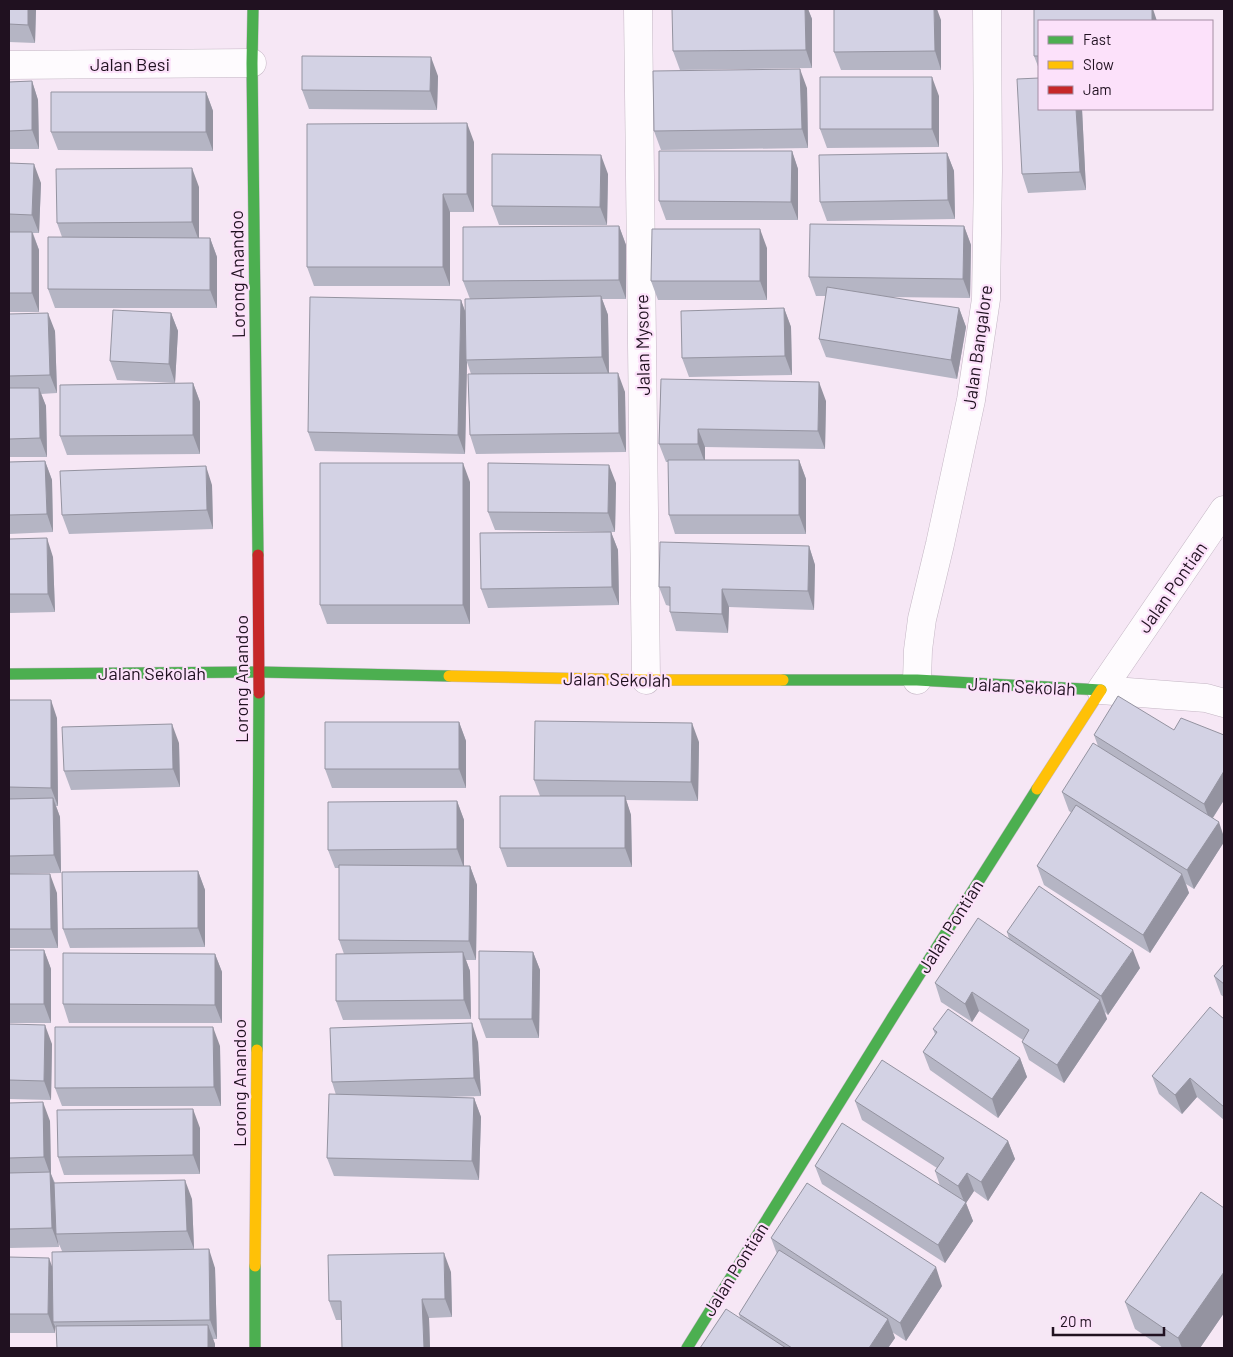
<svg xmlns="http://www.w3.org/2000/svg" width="1233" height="1357" font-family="Barlow,sans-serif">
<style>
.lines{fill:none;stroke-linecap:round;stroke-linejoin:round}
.street-casing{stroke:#c4b6c4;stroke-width:29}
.fast-casing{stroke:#c4b6c4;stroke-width:12}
.slow-casing{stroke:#c4b6c4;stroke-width:12}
.jam-casing{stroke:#c4b6c4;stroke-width:12}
.street{stroke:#fefbfe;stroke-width:28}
.fast{stroke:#4caf50;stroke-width:11}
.slow{stroke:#ffc107;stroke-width:11}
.jam{stroke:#c62828;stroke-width:11}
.wall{fill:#b5b5c4}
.shaded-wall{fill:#9493a0}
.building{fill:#d3d2e4;stroke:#9493a0}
.labels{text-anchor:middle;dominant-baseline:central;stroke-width:4.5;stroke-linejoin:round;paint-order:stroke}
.street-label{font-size:18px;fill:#201120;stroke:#fce1fa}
</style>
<rect width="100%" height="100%" fill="#f6e7f5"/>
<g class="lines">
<!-- street casing -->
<g class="street-casing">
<path id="street" d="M638,9L646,680
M9,65L252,63
M1224,510L1101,690L1206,698L1224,703
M917,680L918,650L922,619L940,544L971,400L986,299L988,171L987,9"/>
</g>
<!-- fast casing -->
<g class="fast-casing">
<path id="fast" d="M253,9L252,63L258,555
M9,674L259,672L449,676
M783,680H917L1101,690
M257,1050L259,693
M255,1348V1266
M687,1348L892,1018L1037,789"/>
</g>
<!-- slow casing -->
<g class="slow-casing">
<path id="slow" d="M449,676L646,680H783
M1037,789L1101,690
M255,1266L257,1050"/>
</g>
<!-- jam casing -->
<g class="jam-casing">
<path id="jam" d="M258,555L259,693"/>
</g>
<!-- street -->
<use href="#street" class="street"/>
<!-- fast -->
<use href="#fast" class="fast"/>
<!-- slow -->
<use href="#slow" class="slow"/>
<!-- jam -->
<use href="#jam" class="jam"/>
</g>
<!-- wall -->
<path class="wall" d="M9,9H36L35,43L9,42Z
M805,9H808L812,19V68L680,70L673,51Z
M941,20V70H841L834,52Z
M1039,21V69L1034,56Z
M438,76L437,110L309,109L302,90Z
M32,81L38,100L39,149H9V82Z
M807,88L808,148L661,150L654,131Z
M206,92L213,111V151L58,150L51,132Z
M939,96V147L827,148L820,129Z
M1039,109H1082L1086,190L1028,193L1022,174Z
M474,142V212H450V286H314L307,267Z
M792,151L798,169V220H666L659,201Z
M947,153L954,171L955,219L827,221L820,202Z
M9,163L41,183L39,233H33L39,250V312H9Z
M608,174L607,225H499L492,206Z
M199,187V238H210L217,257V308H55L48,289L62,237L57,223Z
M619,226L626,245V299H602L608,315L609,373L625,392L626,452L476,454L470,435L471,374L467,362L465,454L315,451L308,432L461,300L465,312L470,299L463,281Z
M964,226L971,245L970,298L887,297L959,308L966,327L957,379L826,357L819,339L826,296H816L809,277Z
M767,248V300H658L651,281Z
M784,308L791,327L792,375L689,377L682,358Z
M171,313L178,331L175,383L117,380L110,361Z
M9,314L55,331L57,393L41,394L46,406L47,457H9Z
M661,379L826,401L825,449L705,447V460H799L806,479V534H675L669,515L668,462H666L659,444Z
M193,383L200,402V454L67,455L60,436Z
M45,461L52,480L53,532L9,534V462Z
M470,482V624H327L320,605Z
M616,483L615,532H611L618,550L619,605L488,608L481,589L608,532L495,530L488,512Z
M212,485L213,529L69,534L62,515Z
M9,539L53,557L55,612L9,613Z
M809,546L815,565L814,610L729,607L728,633L676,631L670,612V606L666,605L659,587Z
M9,700L57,718L58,806H56L60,817L61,873L12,874L57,893L58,948H9Z
M459,722L466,741V788H332L325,769Z
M1174,730L1224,735V800L1213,818L1224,837V842L1194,889L1186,884L1189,893L1150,953L1044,885L1037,866L1072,813L1069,811L1062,792L1098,746L1094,735Z
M699,742L698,801L626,800L631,815L632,867H507L500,848L540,796L534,780Z
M179,743L180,787L71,790L64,771Z
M457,801L464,820V866H470L477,885L476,960H466L470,971L471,1019L343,1020L336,1001L344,954L339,940V868H335L328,850Z
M198,871L205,890V947L70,948L63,929Z
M1007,932L1140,968L1108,1015L1105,1012L1107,1019L1064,1083L1029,1060L1022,1042L1023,1040L979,1011L972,1022L941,1002L935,983L1009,939Z
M9,950H44L51,969V1023H9Z
M533,952L540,970L539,1038H486L479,1019Z
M215,954L222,972V1023H69L63,1004Z
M1224,964V997L1221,995L1214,976Z
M1224,1019V1120L1197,1097L1182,1114L1159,1094L1152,1076Z
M9,1024L52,1044L51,1100L9,1099Z
M933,1029L1020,1058L1027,1077L998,1118L930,1070L923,1052L935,1034Z
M478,1042L481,1096L447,1097L474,1098L481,1117L479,1180L334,1176L327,1158L336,1095L332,1082Z
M220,1046L221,1106H62L55,1088Z
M855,1101L1008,1141L1015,1159L988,1201L974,1191L966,1203L973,1221L945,1263L822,1184L815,1166L940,1186L935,1171L937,1168L862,1120Z
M9,1103L50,1121L51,1174L55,1183L192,1199L194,1249L215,1268L217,1339H213L215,1344V1348H57L56,1331L55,1326V1333H9V1257L52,1267L62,1251L58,1242L59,1247L9,1248Z
M200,1128V1174L64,1175L58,1157Z
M1224,1208V1313L1200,1348H1163L1135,1329L1125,1302Z
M771,1238L942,1286L906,1341L892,1332L895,1338L888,1348H700L740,1318L739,1314L777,1254Z
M451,1272L452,1317L429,1318L430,1348H342L341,1320H336L329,1301Z"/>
<!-- shaded-wall -->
<path class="shaded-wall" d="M28,9H36L35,43L28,25Z
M805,9H808L812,19V68L806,50Z
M934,9H937L941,20V70L935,51Z
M1152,9H1153L1157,21H1152Z
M431,57L438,76L437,110L430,91Z
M800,69L807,88L808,148L802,129Z
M932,77L939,96V147L932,129Z
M32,81L38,100L39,149L32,130Z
M206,92L213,111V151L206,132Z
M1076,109H1082L1086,190L1080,172Z
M467,123L474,142V212L467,194Z
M792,151L798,169V220L791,202Z
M947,153L954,171L955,219L948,200Z
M601,155L608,174L607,225L600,207Z
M34,164L41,183L39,233L32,215Z
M192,168L199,187V241L192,222Z
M443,194L450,212V286L443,267Z
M619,226L626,245V299L619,280Z
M964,226L971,245L970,298L963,279Z
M760,229L767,248V300L760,281Z
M32,232L39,250V312L32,293Z
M210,238L217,257V308L210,290Z
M601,296L608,315L609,376L602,357Z
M461,300L468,319L466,360L467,362L465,454L458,435Z
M784,308L791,327L792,375L785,356Z
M959,308L966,327L957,379L951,360Z
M48,313L55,331L57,393L50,375Z
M171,313L178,331L175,383L169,364Z
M618,373L625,392L626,452L619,433Z
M819,382L826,401L825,449L818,431Z
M193,383L200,402V454L193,435Z
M39,388L46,406L47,457L40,438Z
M698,429L705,447V463L698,444Z
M799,460L806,479V534L799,515Z
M45,461L52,480L53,532L47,514Z
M463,463L470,482V624L463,605Z
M609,465L616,483L615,532L608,513Z
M206,466L212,485L213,529L207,510Z
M611,532L618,550L619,605L612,587Z
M47,538L53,557L55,612L48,594Z
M809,546L815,565L814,610L808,591Z
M722,589L729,607L728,633L722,614Z
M51,700L57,718L58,806L51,788Z
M459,722L466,741V788L459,769Z
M692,723L699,742L698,801L691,782Z
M172,724L179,743L180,787L173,769Z
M1224,771V800L1210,822L1204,804Z
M625,796L631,815L632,867L625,848Z
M53,798L60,817L61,873L54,855Z
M457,801L464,820V868L457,849Z
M1219,822L1224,837V842L1194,889L1187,870Z
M470,866L477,885L476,960L469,941Z
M198,871L205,890V947L198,928Z
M50,874L57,893L58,948L51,929Z
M1182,874L1189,893L1150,953L1143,935Z
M44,950L51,969V1023L44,1004Z
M1133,950L1140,968L1108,1015L1101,996Z
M463,952L470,971L471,1019L464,1000Z
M533,952L540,970L539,1038L532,1019Z
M215,954L222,972V1023L215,1005Z
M972,992L979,1011L972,1022L965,1004Z
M1100,1000L1107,1019L1064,1083L1057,1065Z
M472,1023L478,1042L481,1096L474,1078Z
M45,1025L52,1044L51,1100L44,1081Z
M213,1027L220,1046L221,1106L214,1087Z
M1020,1058L1027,1077L998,1118L992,1099Z
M1190,1078L1197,1097L1182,1114L1175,1095Z
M474,1098L481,1117L479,1180L472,1161Z
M43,1102L50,1121L51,1174L57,1191L56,1234L58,1242L59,1247L52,1228L50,1174L44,1157Z
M193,1109L200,1128V1174L193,1155Z
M1008,1141L1015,1159L988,1201L981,1182Z
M967,1173L974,1191L966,1203L973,1221L945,1263L938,1245L965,1204L958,1186Z
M185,1180L192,1199L194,1249L187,1231Z
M209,1249L215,1268L217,1339L210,1320Z
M444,1253L451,1272L452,1317L445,1299Z
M49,1258L56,1277L53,1322L55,1326V1333L48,1314Z
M936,1267L942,1286L906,1341L900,1323Z
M1224,1272V1313L1200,1348H1182L1178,1338Z
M422,1299L429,1318L430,1348H424Z
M888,1319L895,1338L888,1348H869Z
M208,1325L215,1344V1348H208Z"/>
<!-- building -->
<path class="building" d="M9,9H28V25L9,24Z
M672,9H805L806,50L673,51Z
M834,9H934L935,51L834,52Z
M1034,9H1152V21H1039V56H1034Z
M302,56L431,57L430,91L302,90Z
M800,69L802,129L654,131L653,71Z
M820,77H932V129H820Z
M1039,78V109H1076L1080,172L1022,174L1017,79Z
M32,81V130L9,131V82Z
M51,92H206V132H51Z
M467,123V194H443V267H307V124Z
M659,151H792L791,202L659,201Z
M947,153L948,200L820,202L819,155Z
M492,154L601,155L600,207L492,206Z
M9,163L34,164L32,215L9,214Z
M192,168V222L57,223L56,169Z
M810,224L964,226L963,279L809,277Z
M619,226V280L463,281V227Z
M652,229H760V281H651Z
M9,232H32V293H9Z
M48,237L210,238V290L48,289Z
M827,287L959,308L951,360L819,339Z
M601,296L602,357L466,360L465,299Z
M310,297L461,300L458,435L308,432Z
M784,308L785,356L682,358L681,311Z
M113,310L171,313L169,364L110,361Z
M48,313L50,375L9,376V314Z
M618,373L619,433L470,435L468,374Z
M661,379L819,382L818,431L698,429V444H659Z
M193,383V435L60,436V385Z
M9,388H39L40,438L9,439Z
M668,460H799V515H669Z
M45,461L47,514L9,515V462Z
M320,463H463V605H320Z
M488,463L609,465L608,513L488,512Z
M206,466L207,510L62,515L60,471Z
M611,532L612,587L481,589L480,533Z
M47,538L48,594H9V539Z
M660,542L809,546L808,591L722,589V614L670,612V587H659Z
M1118,696L1174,730L1181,718L1224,735V771L1204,804L1094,735Z
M9,700H51V788L9,787Z
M535,721L692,723L691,782L534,780Z
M325,722H459V769H325Z
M172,724L173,769L64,771L62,727Z
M1093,743L1219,822L1187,870L1062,792Z
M500,796H625V848H500Z
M53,798L54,855L9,856V799Z
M457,801V849L328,850V802Z
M1076,805L1182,874L1143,935L1037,866Z
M339,865L470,866L469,941L339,940Z
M198,871V928L63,929L62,872Z
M9,874H50L51,929H9Z
M1039,886L1133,950L1101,996L1007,932Z
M978,918L1100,1000L1057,1065L1022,1042L1029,1030L972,992L965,1004L935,983Z
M9,950H44V1004H9Z
M479,951L533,952L532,1019H479Z
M463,952L464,1000L336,1001V954Z
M63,953L215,954V1005L63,1004Z
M1224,964V984L1214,976Z
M1210,1007L1224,1019V1107L1190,1078L1175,1095L1152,1076Z
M948,1009L1020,1058L992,1099L923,1052L937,1032L933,1029Z
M472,1023L474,1078L332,1082L330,1028Z
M9,1024L45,1025L44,1081L9,1080Z
M55,1027H213L214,1087L55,1088Z
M882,1060L1008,1141L981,1182L967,1173L958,1186L935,1171L944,1158L855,1101Z
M329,1094L474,1098L472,1161L327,1158Z
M43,1102L44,1157L9,1158V1103Z
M193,1109V1155L58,1157L57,1110Z
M842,1123L966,1202L938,1245L815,1166Z
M50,1172L52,1228L9,1229V1173Z
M185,1180L187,1231L56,1234L54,1183Z
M807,1183L936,1267L900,1323L771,1238Z
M1201,1192L1224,1208V1272L1178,1338L1125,1302Z
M209,1249L210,1320L53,1322L52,1252Z
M779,1250L888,1319L869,1348H792L739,1314Z
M444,1253L445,1299H422L424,1348H342L341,1301H329L328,1255Z
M9,1257L49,1258L48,1314H9Z
M726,1309L786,1348H700Z
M208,1325V1348H57L56,1326Z"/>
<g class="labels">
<!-- street labels -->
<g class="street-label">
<text x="130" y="64">Jalan Besi</text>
<text transform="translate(237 274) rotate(-91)">Lorong Anandoo</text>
<text transform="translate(642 345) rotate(-91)">Jalan Mysore</text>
<text transform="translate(977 347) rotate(-82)">Jalan Bangalore</text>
<text transform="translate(1172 587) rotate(-55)">Jalan Pontian</text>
<text x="152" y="673">Jalan Sekolah</text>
<text transform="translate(241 679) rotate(-90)">Lorong Anandoo</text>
<text transform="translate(617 679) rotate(1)">Jalan Sekolah</text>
<text transform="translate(1022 686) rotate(3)">Jalan Sekolah</text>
<text transform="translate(950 926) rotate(-58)">Jalan Pontian</text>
<text transform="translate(239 1083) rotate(-90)">Lorong Anandoo</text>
<text transform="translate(735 1269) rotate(-58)">Jalan Pontian</text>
</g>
</g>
<!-- border -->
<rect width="1233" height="1357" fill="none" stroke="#201120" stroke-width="20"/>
<!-- legend -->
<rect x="1038" y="20" width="175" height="90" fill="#fce1fa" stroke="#a48ea3"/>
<rect x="1048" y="36" width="25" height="8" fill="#4caf50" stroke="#a48ea3"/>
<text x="1083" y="45" font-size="15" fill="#201120">Fast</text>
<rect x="1048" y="61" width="25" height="8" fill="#ffc107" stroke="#a48ea3"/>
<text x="1083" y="70" font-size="15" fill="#201120">Slow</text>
<rect x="1048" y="86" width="25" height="8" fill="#c62828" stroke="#a48ea3"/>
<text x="1083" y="95" font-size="15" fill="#201120">Jam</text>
<!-- scale -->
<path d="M1053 1327v8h111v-8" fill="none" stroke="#201120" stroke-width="2.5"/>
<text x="1060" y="1327" font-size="15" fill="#201120" stroke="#fce1fa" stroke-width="4" paint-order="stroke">20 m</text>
</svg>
